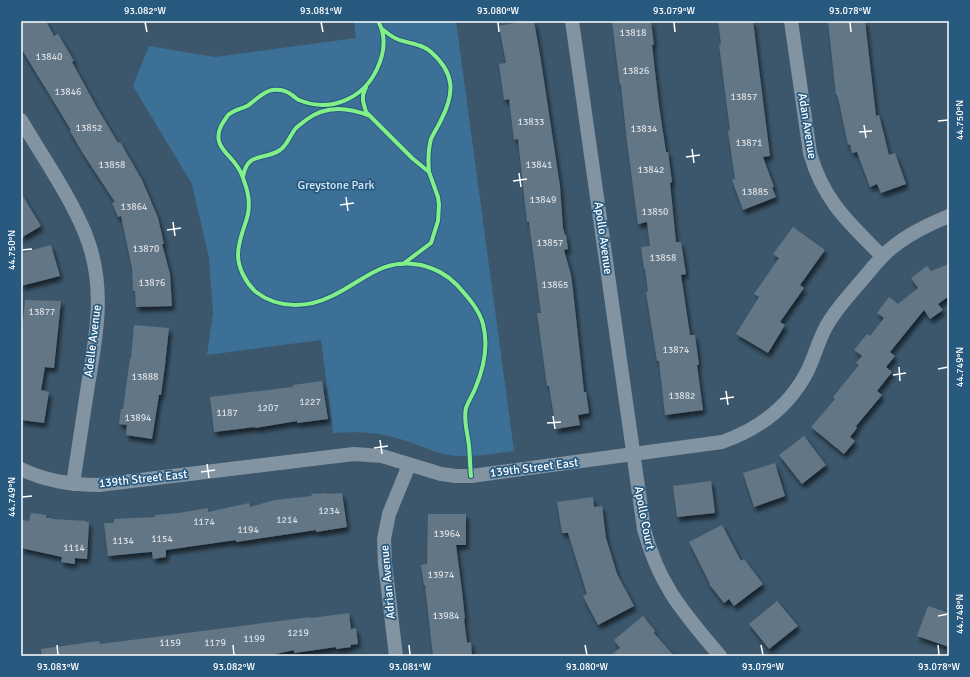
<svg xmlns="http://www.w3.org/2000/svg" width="970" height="677" font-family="Signika,sans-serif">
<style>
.green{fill:#3d7096}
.building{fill:#627686;filter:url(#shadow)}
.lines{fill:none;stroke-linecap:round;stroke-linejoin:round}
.minor{stroke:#8293a2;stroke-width:14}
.cycleway-casing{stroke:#285a80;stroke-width:6}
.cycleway{stroke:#82f089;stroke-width:4}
.ticks{fill:none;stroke:#fff;stroke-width:1.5}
.labels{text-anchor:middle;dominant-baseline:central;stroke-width:3.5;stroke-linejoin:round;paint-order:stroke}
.number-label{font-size:10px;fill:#d8dde1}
.street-label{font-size:12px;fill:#fff;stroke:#285a80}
.park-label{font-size:12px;fill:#d2e6f5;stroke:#285a80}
.neatline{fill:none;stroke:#fff;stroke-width:1.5}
.ticks-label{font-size:10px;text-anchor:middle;fill:#fff}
</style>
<defs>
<filter id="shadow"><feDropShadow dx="2.5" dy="4.5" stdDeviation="2" flood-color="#0009"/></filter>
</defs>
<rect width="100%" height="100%" fill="#3c576c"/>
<!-- green -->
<path class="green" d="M354,21H456L514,451C491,454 467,459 444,454C431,451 419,445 406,441C382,432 358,431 333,433L321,340L207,355L213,313L209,258L192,184L133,86L149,46L215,57L356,38Z"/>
<!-- building -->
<path class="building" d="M21,21H46L54,36L58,34L74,61L72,62L97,108L118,143L120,142L142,180L158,218L164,244H162L170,274L172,306L136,307L135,291H133L132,268L121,216L118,217L112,203L115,202L82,152L70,131L71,130L21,48Z
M524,21H534L541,61L560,186L563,228L565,235H566L568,249L564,250L571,275L573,290L584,392H586L589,413L578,415L580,425L556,429L549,386H547L537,313H541L529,222H527L518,139L514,140L509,99L504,100L499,64L506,63L499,26Z
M612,21H651L654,45H652L659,106L666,152H668L672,182L670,183L676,242H681L686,274L681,275L690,335H695L699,365H697L703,410L665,415L659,361H657L646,292L648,291L645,269H644L641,247L650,246L647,222L638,224L627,142L621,85H620L619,79Z
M718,21H753L770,156L763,157L774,187H772L776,197L743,210L732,180L735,179L728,131L730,130L719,44H721Z
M828,21H865L876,116L879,115L889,155L895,153L906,184L881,193L877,184L870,187L857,152L852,153L850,144L848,145L839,102L837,95H836Z
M21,193L41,226L21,238Z
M793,227L825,250L800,285L804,288L780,322L785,325L768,353L736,334L759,297L754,294L779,258L773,254Z
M51,245L60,276L21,286V253Z
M949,264V296L938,304L943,310L930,319L924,310L890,352L895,356L886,367L892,372L877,391L882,395L856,426L857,428L850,437L855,441L844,454L811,427L835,399L833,397L859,365L856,363L862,356L854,350L867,334L870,336L884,318L877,313L889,297L898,304L918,288L911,278L927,266L931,271Z
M25,300L61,301L54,368L45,367L41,390L49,392L44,423L21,420V344Z
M134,325L169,328L165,365L161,395H159L152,439L126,435L127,425L119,424L121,409H123L130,358L131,359Z
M322,381L328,419L297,423V421L255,428V427L214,432L210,397L293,387V385Z
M804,436L826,465L802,484L779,455Z
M775,463L785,496L754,507L743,473Z
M711,481L715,513L677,517L673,486Z
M326,493V494L342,493L347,527L316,532V530L236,542V540L166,550V557L153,559L152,552H150L108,556L104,523H114V519L155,517V515L179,513L208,508V512L249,503L250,507L275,500L312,496L311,494Z
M593,497L594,507L602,506L606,538L617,574L634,606L598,625L583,596L587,594L568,533H562L557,502Z
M31,513L46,515V518H53L52,519L86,521V522H89L87,559L75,558V564L61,562L62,557L21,548V520L29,521Z
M428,514H466V545H456L462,591L465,619H464L467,643L471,642L472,656H433L425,585H424L421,565L427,564Z
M722,525L741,561L744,559L763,584L734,606L729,599L724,603L709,584H710L689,542Z
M777,601L798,626L769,649L749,624Z
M928,606L949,613V647L917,636Z
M349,613L351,629L356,628L358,644L350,645L351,647L336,649V647L294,653V650L267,656H42L41,649L99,641L100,644L311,617V618Z
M643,616L655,631L654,633L674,656H610L620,648L614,640Z"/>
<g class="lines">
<!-- minor -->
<path class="minor" d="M572,21L644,529C659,586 684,613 720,656
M791,21L810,153C823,200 849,223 882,256
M21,120C42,156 69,194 85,233C106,284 97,333 88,385C83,418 78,451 73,484
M21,469C45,481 72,485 99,485L354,454L382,456L441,474L456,476H471L722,442C759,429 790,406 808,370C815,355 819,339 827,325C835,311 846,299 856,287C865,277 873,266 882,257C900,238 925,226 949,216
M396,656L385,564L384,539L389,514L409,465"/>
<!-- cycleway casing -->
<g class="cycleway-casing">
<path id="cycleway" d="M378,21C387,37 384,54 377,69C363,99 330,113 299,100C296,99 295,97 292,95C287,91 279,89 272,90C262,92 255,101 247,106C241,109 234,110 228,115C226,118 223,122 221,126C213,143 225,151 234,162C239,168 242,174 244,181C248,191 250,203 248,214C245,227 238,240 238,255C238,268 246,283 256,292C278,309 308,308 332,296C364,281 382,257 421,265C436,269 446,274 457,285C467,296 479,309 483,324C489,347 484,368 475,389C472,396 468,402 466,408C463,420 468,434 469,446C470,456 470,466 471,476
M382,29C387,33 392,37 397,39C409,44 421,43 431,52C455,73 455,93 441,120C438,127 434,132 431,139C428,150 428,161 429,172
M366,87L363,95V101L366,112L412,158L429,172L438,197L439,205L438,221L431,243L403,264
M243,177C247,151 264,161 280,150C287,146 290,135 296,128C299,125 302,123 306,120C325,105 348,107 370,116"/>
</g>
<!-- cycleway -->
<use href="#cycleway" class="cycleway"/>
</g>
<!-- ticks -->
<path class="ticks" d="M145,22L147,32M321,22L323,32M498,22L499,32M674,22L675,32M850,22L851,32M938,121L948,120M864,125L866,138M859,132L872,131M692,149L694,163M686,157L700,155M519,173L521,187M513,181L527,179M346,197L348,211M340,205L354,203M173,222L175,236M167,230L181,228M22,250L32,249M899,367L900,381M938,369L948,367M893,375L906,373M726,391L728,405M720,399L734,397M553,416L555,429M547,423L561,422M380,440L382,454M374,448L388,446M207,464L209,478M201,472L215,470M22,497L32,496M938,616L948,614M57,645L58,655M233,645L234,655M409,645L410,655M585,645L587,655M761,645L763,655M938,645L939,655"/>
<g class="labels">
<!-- number labels -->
<g class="number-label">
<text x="633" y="33">13818</text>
<text x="49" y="57">13840</text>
<text x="636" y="71">13826</text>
<text x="68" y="92">13846</text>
<text x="744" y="97">13857</text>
<text x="531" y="122">13833</text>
<text x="89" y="128">13852</text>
<text x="644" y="129">13834</text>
<text x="749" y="143">13871</text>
<text x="112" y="165">13858</text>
<text x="539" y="165">13841</text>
<text x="651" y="170">13842</text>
<text x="755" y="192">13885</text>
<text x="543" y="200">13849</text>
<text x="134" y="207">13864</text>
<text x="655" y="212">13850</text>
<text x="550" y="243">13857</text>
<text x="146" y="249">13870</text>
<text x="663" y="258">13858</text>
<text x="152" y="283">13876</text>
<text x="555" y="285">13865</text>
<text x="42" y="312">13877</text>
<text x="676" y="350">13874</text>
<text x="145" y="377">13888</text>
<text x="682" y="396">13882</text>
<text x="310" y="402">1227</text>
<text x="268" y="408">1207</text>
<text x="227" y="413">1187</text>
<text x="138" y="418">13894</text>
<text x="329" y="511">1234</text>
<text x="287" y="520">1214</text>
<text x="204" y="522">1174</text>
<text x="248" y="530">1194</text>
<text x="447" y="534">13964</text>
<text x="162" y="539">1154</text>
<text x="123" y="541">1134</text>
<text x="74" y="548">1114</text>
<text x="441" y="575">13974</text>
<text x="446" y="616">13984</text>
<text x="298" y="633">1219</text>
<text x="254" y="639">1199</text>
<text x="170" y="643">1159</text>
<text x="215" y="643">1179</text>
</g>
<!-- street labels -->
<g class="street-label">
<text transform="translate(807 126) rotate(81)">Adan Avenue</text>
<text transform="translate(603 238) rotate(82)">Apollo Avenue</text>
<text transform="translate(93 341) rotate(-83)">Adelle Avenue</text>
<text transform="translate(534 468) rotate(-7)">139th Street East</text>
<text transform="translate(143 479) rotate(-6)">139th Street East</text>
<text transform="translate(644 518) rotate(79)">Apollo Court</text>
<text transform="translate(388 582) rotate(-95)">Adrian Avenue</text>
</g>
<!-- park labels -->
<g class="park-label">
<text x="336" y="185">Greystone Park</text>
</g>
</g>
<!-- border -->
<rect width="970" height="677" fill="none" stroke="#285a80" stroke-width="44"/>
<rect x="22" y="22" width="926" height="633" class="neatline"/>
<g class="ticks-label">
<text x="145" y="14">93.082°W</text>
<text x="321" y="14">93.081°W</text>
<text x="498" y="14">93.080°W</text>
<text x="674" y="14">93.079°W</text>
<text x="850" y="14">93.078°W</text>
<text transform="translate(959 120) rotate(-90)" y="4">44.750°N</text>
<text transform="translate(11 250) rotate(-90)" y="4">44.750°N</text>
<text transform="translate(959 367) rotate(-90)" y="4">44.749°N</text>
<text transform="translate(11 497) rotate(-90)" y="4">44.749°N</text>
<text transform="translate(959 614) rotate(-90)" y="4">44.748°N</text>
<text x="58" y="670">93.083°W</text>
<text x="234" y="670">93.082°W</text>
<text x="410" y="670">93.081°W</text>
<text x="587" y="670">93.080°W</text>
<text x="763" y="670">93.079°W</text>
<text x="939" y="670">93.078°W</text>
</g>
</svg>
